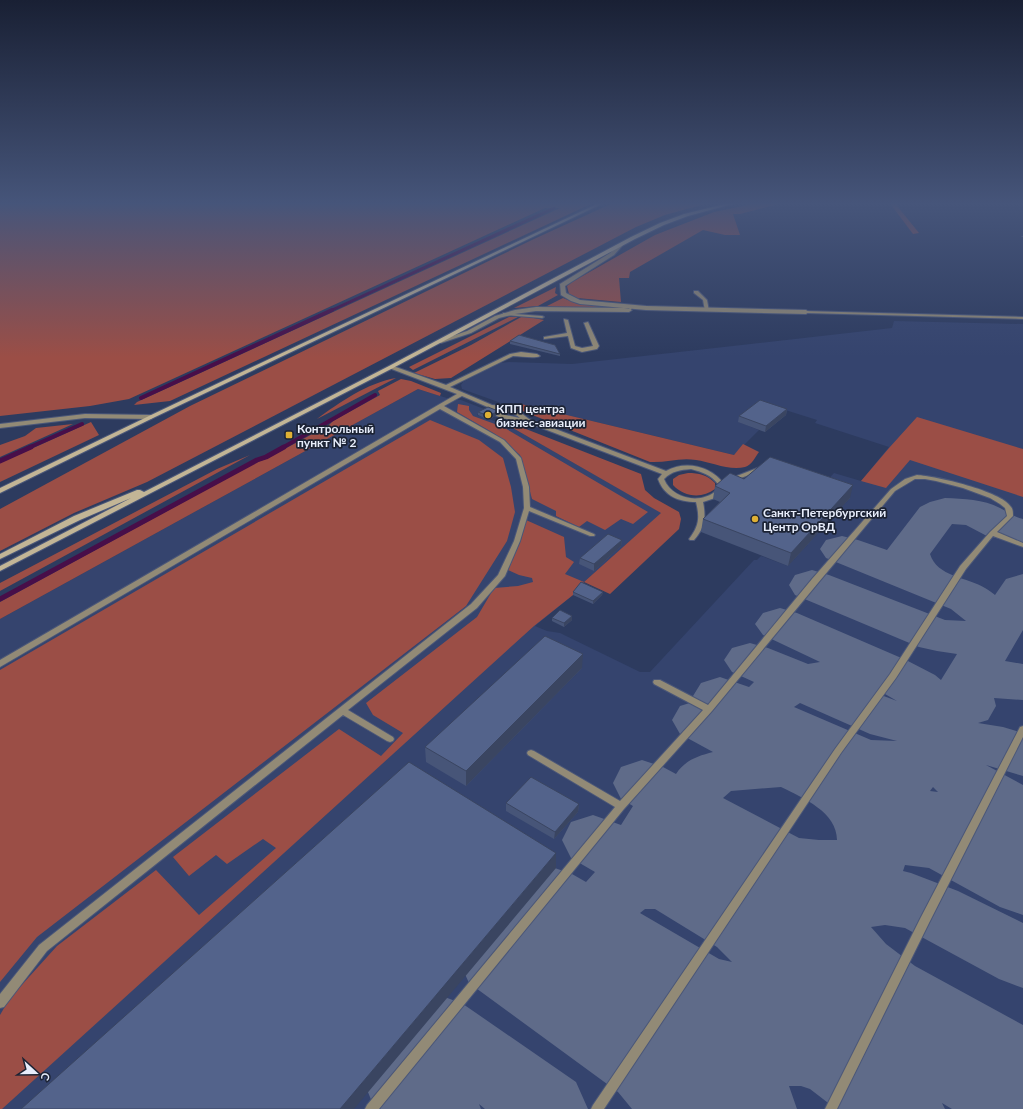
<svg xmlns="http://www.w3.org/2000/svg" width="1023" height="1109" font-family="Lato,sans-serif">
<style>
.built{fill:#35446e}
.green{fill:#9b4e46}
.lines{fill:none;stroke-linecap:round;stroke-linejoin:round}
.stream-far2{stroke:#480e49;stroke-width:3}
.stream-far1{stroke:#480e49;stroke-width:4}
.stream{stroke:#480e49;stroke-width:5}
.taxiway{fill:#5f6b89;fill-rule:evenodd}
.service-casing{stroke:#4b5778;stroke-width:2}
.minor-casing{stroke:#4b5778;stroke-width:2}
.secondary-casing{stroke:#4b5778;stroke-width:2}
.path{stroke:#697592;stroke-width:1.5;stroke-dasharray:1 2;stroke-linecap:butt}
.service{fill:#928a76;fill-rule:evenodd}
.minor{fill:#928a76;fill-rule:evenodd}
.secondary{fill:#c2b596;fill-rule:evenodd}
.wall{fill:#475578}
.shaded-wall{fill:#3a4561}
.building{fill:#53638b;stroke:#3a4561}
.poi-dot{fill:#dfb034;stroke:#1c2334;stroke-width:1.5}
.labels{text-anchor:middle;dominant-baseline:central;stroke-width:3.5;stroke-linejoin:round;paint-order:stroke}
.poi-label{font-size:12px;font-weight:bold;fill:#e7edfb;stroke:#1c2334;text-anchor:start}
</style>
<rect width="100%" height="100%" fill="#2d3b5f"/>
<!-- built -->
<path class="built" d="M894,321L1023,324V1109H0V619L418,389L450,399L461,400L484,409L477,415L497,422L504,423L662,513L584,582L573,595L535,626L547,631L560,633L640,672H650L754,560H757L761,556L788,566L849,499L820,488L834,473L861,481L889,447L815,423L817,420L779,408L739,422L759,430L734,455L521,404L518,405L515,408L462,389L461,385L463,382L499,363L509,362L572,364L892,328Z"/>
<!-- green -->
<path class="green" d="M0,202H595L170,401L134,405L137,402L560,208H545L129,399L90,406L0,416Z
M615,202H712L665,215L636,227L147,482L74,513L0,551V509L190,406L534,239Z
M762,202H786L740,214H733L740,235H725L703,230L630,272L629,278H619L621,302L577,298L569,294L567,286L572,282L655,235L714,212Z
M889,202H894L919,233L913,234Z
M556,287L555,293L558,295L538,306L514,308Z
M563,298L578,304L614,307L616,309L545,307Z
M523,316L544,320L451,378L435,379L414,373L471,345Z
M509,317H518L413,370L409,367Z
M396,378L317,419C340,402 367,383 396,378Z
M401,379L411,381L441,393L440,396L418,389L0,619V602L257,462L266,459L329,425L333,421L380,395L378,391Z
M458,404L469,406V410L473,416L503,427L648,512L633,524L621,519L605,530L587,521L579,527L556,516V511L532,499L520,455L495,434L457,412Z
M521,404L734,455L743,444L759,452C755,457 752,465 745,467C729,471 711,462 696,460C680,457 666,463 650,462L515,408L518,405Z
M917,417L1023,449V497L910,460L886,488L861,481L889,448Z
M430,420L479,440L503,458L511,487L515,512L507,541L466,606L37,937L0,982V670Z
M503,420L641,474L645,490L654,498L679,512L681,519L679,529L610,594L584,582L573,595L534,626L2,1109H0V1015L10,998L57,946L156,870L199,915L276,848L263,839L227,864L216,855L189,876L173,857L339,729L381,756L403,733L373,715L366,703L477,617L494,588L518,586L533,582L532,578L519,575L508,570L521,540L526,520L564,537L566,557L574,562L565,574L584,582L661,513L504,423L497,422Z
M91,422L99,435L0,482V463Z
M73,424L0,457V445L25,436L36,428Z
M250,455L226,468L0,591V583L217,469Z
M688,473C699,473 707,475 715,483V489C702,499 684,497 673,485V479L679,475Z"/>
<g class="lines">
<!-- stream-far2 -->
<path class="stream-far2" d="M330,311L554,208"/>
<!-- stream-far1 -->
<path class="stream-far1" d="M141,398L332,310
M28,448L82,424
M282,448L375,395"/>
<!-- stream -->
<path class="stream" d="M0,461L31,447
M0,599L257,460L266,457L284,447"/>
<!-- taxiway -->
<path class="taxiway" d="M945,498C964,499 983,499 1000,508C1008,512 1014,517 1023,519V545L985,535L966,525L952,524L930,554C937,577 967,577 985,588C989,590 992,593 995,595L1006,579L1023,574V630L1005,661L1023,664V700L994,698L996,706L988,720L978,723L1003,727L1023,733V776L986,765L1023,785V915L1000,907L929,868L905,865L903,871L911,873L958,891L1023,923V988L999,979L905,928L885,925L871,927L886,944L915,966L1023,1025V1109H952L942,1103L945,1109H836L810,1089L801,1086H789L797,1109H632L618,1092L469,983L459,961L469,939L489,931L488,927L497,906L519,898L517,894L526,874L549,866L572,874L586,882L595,872L571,858L562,840L571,822L593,815L621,825L633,806L621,799L613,783L621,767L642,760L663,767L676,774C685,760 698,756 713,752L680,734L672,720L680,706L696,701L693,696L701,683L720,677L749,687L754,682L732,672L724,660L732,648L750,643L768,648L808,664L820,662L763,635L755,624L763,613L780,608L797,613L906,660L935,675L941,680L957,654L937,651L919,647L795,595L789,585L795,575L812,570L829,575L945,620L966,621L951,609L826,558L820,549L826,540L842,536L858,540L887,550L920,507L930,502ZM885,694L897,701L881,695ZM800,703L870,734L897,741L871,740L794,707ZM781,787C803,798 837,812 837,840H819L799,838L723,798L731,791ZM933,787L938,792L930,791ZM645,909H655L717,947L732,962L719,959L640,913Z
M437,994L463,1004L576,1082L588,1109H485L479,1104L481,1109H381L372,1102L361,1075L372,1048L399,1037L405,1040L401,1029L411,1004Z"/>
<!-- service casing -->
<g class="service-casing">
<path id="service" d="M694,291H698L707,300L709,311H705L703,300L694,293Z
M804,311L1023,317V319L806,313H804Z
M503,313L542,316L544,317L542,318L505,315L503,314Z
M564,319L568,320L575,346L582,348L593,346L584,323L588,322L599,346L597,349L582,352L571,348L568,336L544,339V337L567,333L564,320Z
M521,352L537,354L540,356C534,359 521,356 513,356L450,387L492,405L503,406L521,413L529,419L666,471C686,460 711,466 724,484L723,491L715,498L703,502C706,517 705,528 694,540H690L689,539C699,526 700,518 696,502C679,502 664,496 658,479L662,474L526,422L501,418L493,414L490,408L462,396L444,406L504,440L521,458L529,487L530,507L594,534L595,535L594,536H590L529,511L520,541L505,576L477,608L348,710L393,737L394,739L393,741L390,742L387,741L343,715L47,951L4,1007L0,1008V994L39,945L471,604L498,575L514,541L524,508L523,487L516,459L500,442L440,409L0,667V660L457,394L389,368V366H393L446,385L510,354ZM495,409C503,409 514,413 520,418L505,415ZM691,469C702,472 711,475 718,484L717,490C701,505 672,499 664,479C672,471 680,470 691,469Z
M85,414L151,415L154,417L151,419L85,418L0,428V424Z
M760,467L763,469L762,470L733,481H729L728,480L729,479Z
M917,475C935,476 1002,491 1011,507C1013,509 1013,513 1013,516L997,532L1023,543V547L993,536L966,569L896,678L841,753L604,1109H591L593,1105L835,749L890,674L960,566L990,532L1007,516L1005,508L1000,504L990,498L963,488L936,481L925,479H915L895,491L818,583L712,711L624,809L379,1109H365L367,1105L615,807L528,755L527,753L528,751L531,750L534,751L620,801L703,710L654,684L653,682L654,680H660L708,705L812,579L891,489L905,479Z
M1023,726V737L929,923L837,1109H825L921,917L1019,729L1020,727Z"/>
</g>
<!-- minor casing -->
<g class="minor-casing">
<path id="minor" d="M619,244L623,245L614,255L565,286L566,293L580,300L646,306L806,310L809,312L806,314L646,310L580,304L571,301L561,295L560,284L610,253Z
M536,307L629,308L632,310L629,312L536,311L515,314L499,318L471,333L441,343L438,341L467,331L495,316L515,310Z"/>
</g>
<!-- secondary casing -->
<g class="secondary-casing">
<path id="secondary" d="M601,202H606L153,418L0,493V488L149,416Z
M733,202H740L688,216L664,225L635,239L393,368L0,571V566L131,498L80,520L0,559V554L74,516L137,490H140L144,492L389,366L631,237L660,223L684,214Z"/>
</g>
<!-- path -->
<path class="path" d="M1022,236L1023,238"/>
<!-- service -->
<use href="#service" class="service"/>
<!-- minor -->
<use href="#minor" class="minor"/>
<!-- secondary -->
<use href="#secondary" class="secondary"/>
</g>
<!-- wall -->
<path class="wall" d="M510,341L560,354V356L510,344Z
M787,409L786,415L765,432L738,422L739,416Z
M498,411V414L489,420L478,415V412Z
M744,479L850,498L788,566L701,532L703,519L720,502L713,499L715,486Z
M622,540L621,546L594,571L579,564L580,558Z
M573,592H603L602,595L593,604L573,595Z
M572,616V620L564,627L552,621V618Z
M582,668L466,786L426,762L425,747Z
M506,803L579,804L578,812L554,839L506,811Z"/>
<!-- shaded-wall -->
<path class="shaded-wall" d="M787,409L786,415L765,432L766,426Z
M498,411V414L489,420V416Z
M853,485L850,498L788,566L791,553Z
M622,540L621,546L594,571V564Z
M603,592L602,595L593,604V601Z
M572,616V620L564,627V623Z
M583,654L582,668L466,786V771Z
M579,804L578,812L554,839L555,832Z
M556,853V868L354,1109H340Z"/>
<!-- building -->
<path class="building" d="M519,335L555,345L560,354L510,341Z
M760,400L787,409L766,426L739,416Z
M488,407L498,411L489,416L478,412Z
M770,457L853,485L791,553L703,519L730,493L715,486L730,473L744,479Z
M608,534L622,540L594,564L580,558Z
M581,582L603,592L593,601L573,592Z
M560,610L572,616L564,623L552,618Z
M545,636L583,654L466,771L425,747Z
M409,762L556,853L340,1109H21Z
M531,777L579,804L555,832L506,803Z"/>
<!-- sky -->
<linearGradient id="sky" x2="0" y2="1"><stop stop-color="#192034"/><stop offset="0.57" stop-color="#46557a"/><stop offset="1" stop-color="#46557a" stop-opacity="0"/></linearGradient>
<rect width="1023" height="357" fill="url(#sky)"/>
<!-- markers -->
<g class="poi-dot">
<circle cx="488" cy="415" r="4"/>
<rect x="285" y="431" width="8" height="8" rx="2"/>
<circle cx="755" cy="519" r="4"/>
</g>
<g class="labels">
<!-- poi labels -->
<g class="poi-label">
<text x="496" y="408">КПП центра<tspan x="496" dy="14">бизнес-авиации</tspan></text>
<text x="297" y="428">Контрольный<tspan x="297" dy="14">пункт № 2</tspan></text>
<text x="763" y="512">Санкт-Петербургский<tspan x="763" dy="14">Центр ОрВД</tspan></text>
</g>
</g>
<!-- north arrow -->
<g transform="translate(36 1073) rotate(111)" stroke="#1c2334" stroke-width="3" paint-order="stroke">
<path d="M0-3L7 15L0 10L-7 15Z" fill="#e7edfb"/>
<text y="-6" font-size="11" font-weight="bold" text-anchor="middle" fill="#e7edfb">С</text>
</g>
</svg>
